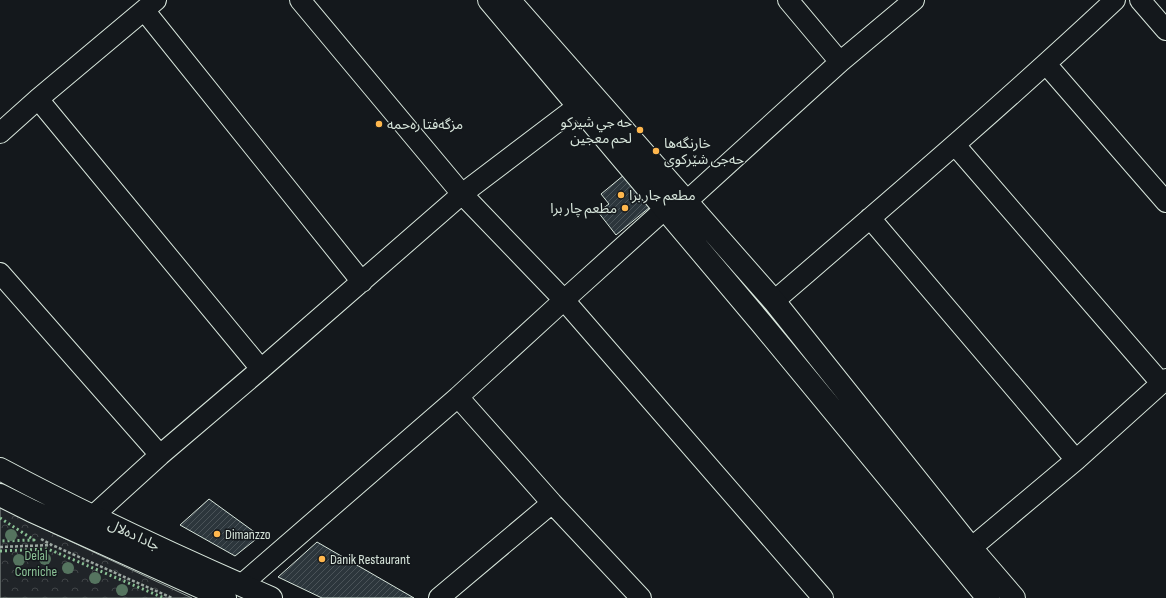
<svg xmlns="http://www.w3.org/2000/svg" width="1166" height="598" font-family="'Sofia Sans Condensed','Noto Sans Arabic',sans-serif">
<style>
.park{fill:url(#park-crowns);stroke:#939e99}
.building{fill:url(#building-hatch);stroke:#d8e6dc}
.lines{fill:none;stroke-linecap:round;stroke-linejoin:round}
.minor-casing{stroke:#d8e6dc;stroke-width:22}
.major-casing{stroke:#d8e6dc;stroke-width:24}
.path{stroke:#9da8a2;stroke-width:2.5;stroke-dasharray:3 2;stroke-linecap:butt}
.minor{stroke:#14181c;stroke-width:20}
.major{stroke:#14181c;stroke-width:22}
.hedge{stroke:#8ac095;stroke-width:3;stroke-dasharray:2 3;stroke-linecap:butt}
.tree{fill:#55745f}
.poi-dot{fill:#ffb74d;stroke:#14181c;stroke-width:1.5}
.labels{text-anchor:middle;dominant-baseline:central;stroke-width:3;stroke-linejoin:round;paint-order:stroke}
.poi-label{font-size:14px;fill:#d8e6dc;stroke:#14181c;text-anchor:start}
.street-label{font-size:14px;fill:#d8e6dc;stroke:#14181c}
.park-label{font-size:14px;fill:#8ac095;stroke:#14181c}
</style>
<defs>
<pattern id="park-crowns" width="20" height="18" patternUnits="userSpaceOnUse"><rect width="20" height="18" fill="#202428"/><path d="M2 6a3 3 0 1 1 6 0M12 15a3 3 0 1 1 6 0" fill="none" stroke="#404447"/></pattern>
<pattern id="building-hatch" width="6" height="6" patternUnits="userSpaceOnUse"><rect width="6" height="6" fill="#2c363c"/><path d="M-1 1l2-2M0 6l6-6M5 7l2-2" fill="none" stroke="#4a5358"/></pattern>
</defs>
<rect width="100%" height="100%" fill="#14181c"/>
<!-- park -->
<path class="park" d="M0,505L27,521L192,598H0Z"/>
<!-- building -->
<path class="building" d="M624,175L650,207L616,235L598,212L609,204L601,194Z
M209,499L260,536L235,556L180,525Z
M317,542L414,598H322L278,577Z"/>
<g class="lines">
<!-- minor casing -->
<g class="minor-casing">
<path id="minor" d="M300,0L462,194L564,300L823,598
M788,0L840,62
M1140,0L1166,30
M144,10L362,282
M1046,64L1166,202
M38,99L261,369
M0,133L38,99L156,0
M955,145L1161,383
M687,201L840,62L914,0
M870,218L1076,460
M0,273L160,455
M774,301C889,202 1004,104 1115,0
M458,397L552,503L641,598
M93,516L160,455L261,369L462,194L578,106
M971,548L1076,460L1166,379
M241,585L458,397L564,300L665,209
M439,598L552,503"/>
</g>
<!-- major casing -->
<g class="major-casing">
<path id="major" d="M489,0L762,324L988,598
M509,0L774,301L971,548L1014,598
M0,469C88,516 179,558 271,598
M0,495L32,511L225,598"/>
</g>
<!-- path -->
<path class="path" d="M41,539L52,545L172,598
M0,547L52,545"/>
<!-- minor -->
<use href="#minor" class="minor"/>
<!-- major -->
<use href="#major" class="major"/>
<!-- hedge -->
<path class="hedge" d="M0,518L34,540L0,541
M0,551L48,549L164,598"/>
</g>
<!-- trees -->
<g class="tree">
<circle cx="11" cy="535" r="6"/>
<circle cx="45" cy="559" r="6"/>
<circle cx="19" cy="560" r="6"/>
<circle cx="68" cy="568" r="6"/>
<circle cx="95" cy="578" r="6"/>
<circle cx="122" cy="590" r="6"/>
</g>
<!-- markers -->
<g class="poi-dot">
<circle cx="379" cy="124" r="4"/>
<circle cx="640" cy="130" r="4"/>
<circle cx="656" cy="151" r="4"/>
<circle cx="621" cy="195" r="4"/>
<circle cx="625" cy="208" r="4"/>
<circle cx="217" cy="534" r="4"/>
<circle cx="322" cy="559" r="4"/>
</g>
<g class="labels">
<!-- poi labels -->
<g class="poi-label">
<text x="632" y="122" text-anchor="end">حه جي شيركو<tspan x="632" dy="16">لحم معجين</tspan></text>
<text x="387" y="124">مزگەفتا رەحمە</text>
<text x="664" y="143">خارنگەها<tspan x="664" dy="16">حەجى شێركوى</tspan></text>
<text x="629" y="195">مطعم جار برا</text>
<text x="617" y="208" text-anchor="end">مطعم چار برا</text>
<text x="225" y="534">Dimanzzo</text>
<text x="330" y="559">Danik Restaurant</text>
</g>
<!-- street labels -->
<g class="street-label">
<text transform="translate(134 535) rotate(25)">جادا دەلال</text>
</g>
<!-- park labels -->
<g class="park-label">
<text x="36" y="555">Delal<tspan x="36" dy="16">Corniche</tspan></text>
</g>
</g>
</svg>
